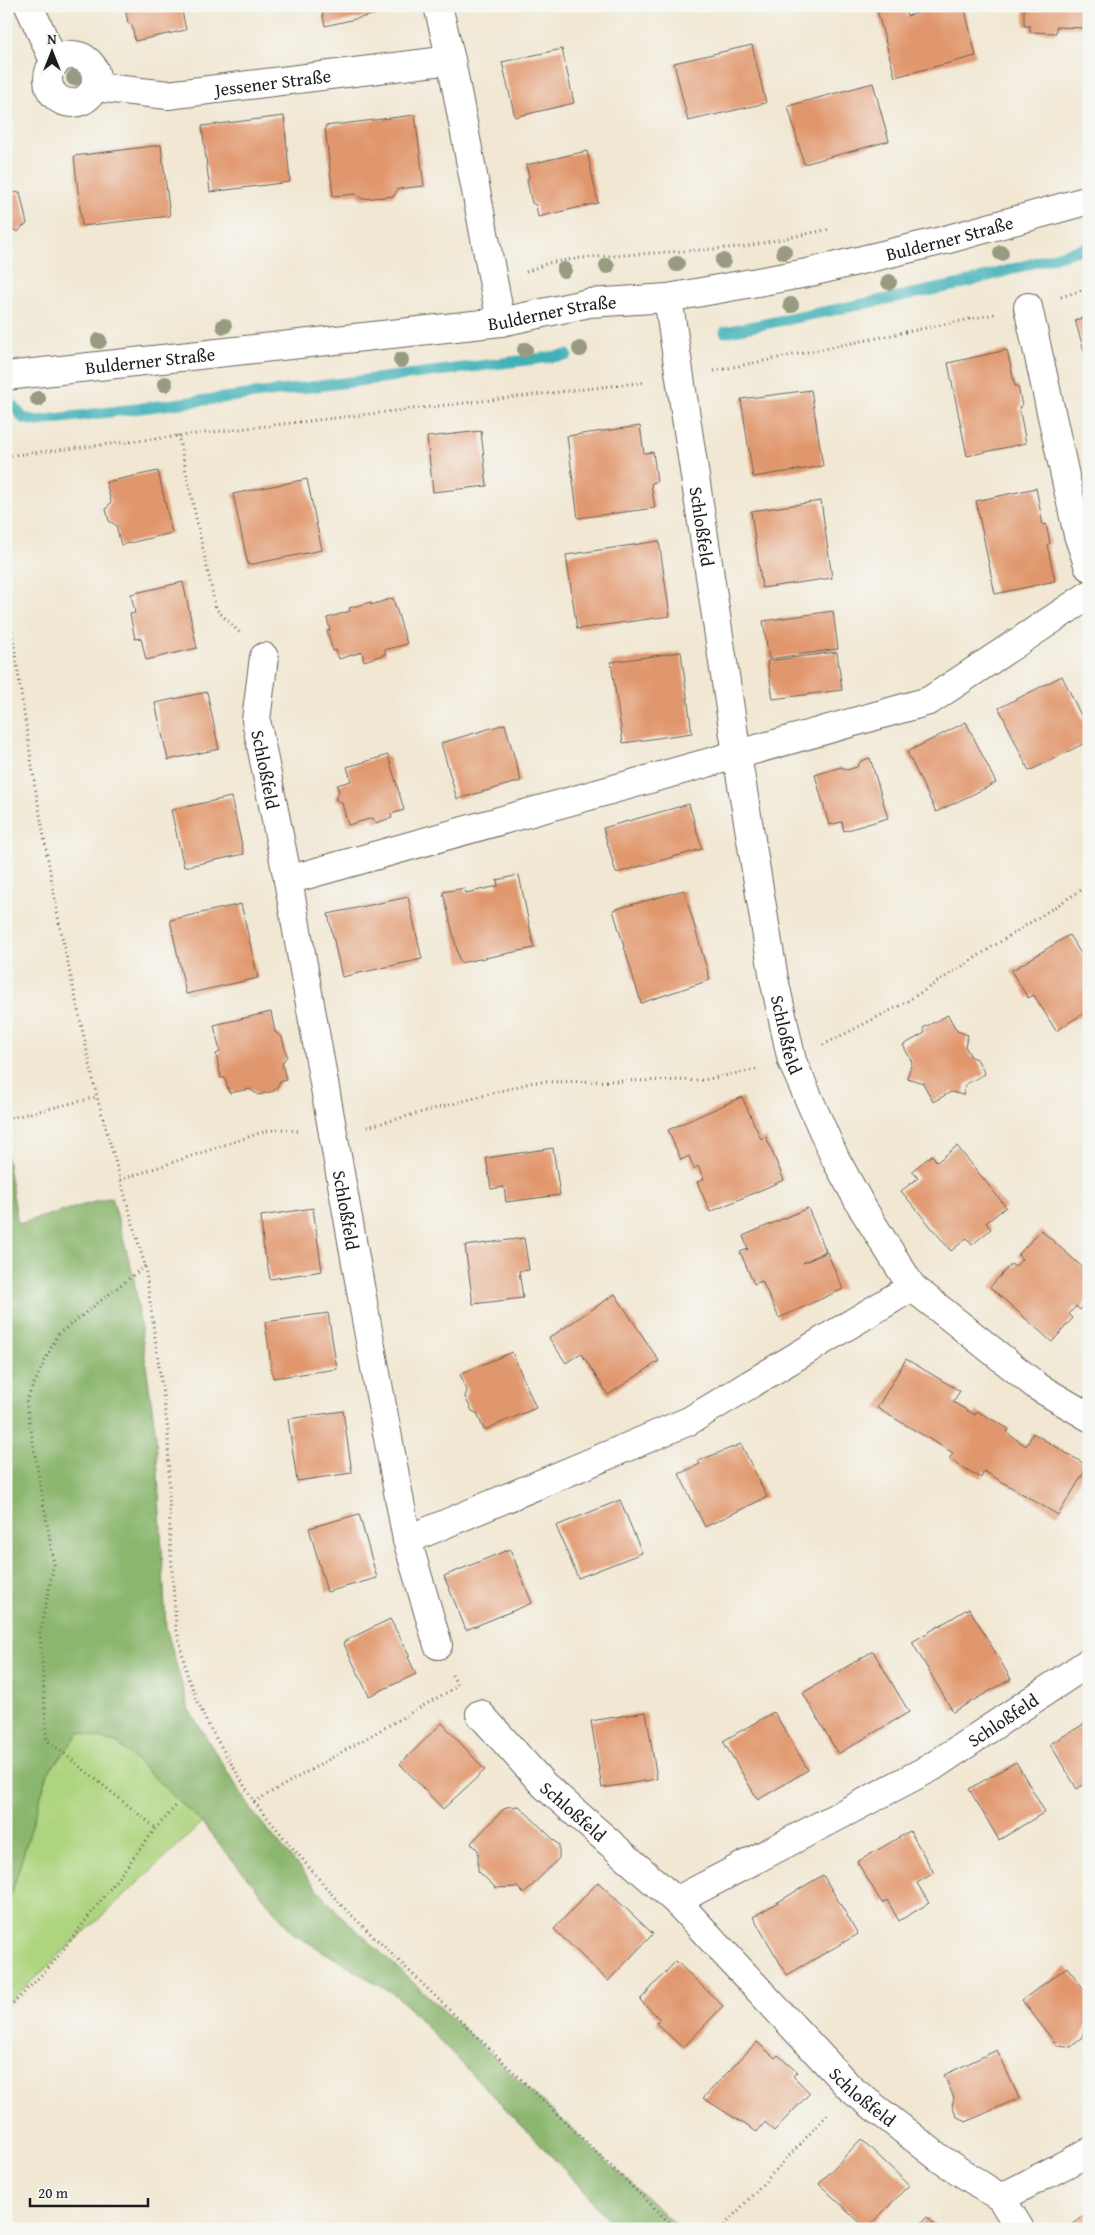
<svg xmlns="http://www.w3.org/2000/svg" width="1095" height="2235" font-family="'Gentium Book Plus',serif">
<style>
.green{fill:#add47e;stroke:#64784d}
.forest{fill:#8ab66d;stroke:#536944}
.lines{fill:none;stroke-linecap:round;stroke-linejoin:round}
.stream{stroke:#40b1b7;stroke-width:11}
.building{fill:#e1976d}
.minor-casing{stroke:#67635c;stroke-width:30}
.path{stroke:#67635c;stroke-width:3;stroke-dasharray:1 4;stroke-linecap:butt}
.minor{stroke:#fff;stroke-width:28}
.tree{fill:#989b81}
.labels{text-anchor:middle;dominant-baseline:central;stroke-width:4;stroke-linejoin:round;paint-order:stroke}
.street-label{font-size:18px;fill:#1c1c1c;stroke:#f6f6f2}
</style>
<rect width="100%" height="100%" fill="#f6f6f2"/>
<filter id="ink" filterUnits="userSpaceOnUse"><feTurbulence type="fractalNoise" baseFrequency=".02" numOctaves="2"/><feDisplacementMap in="SourceGraphic" scale="10" xChannelSelector="R" yChannelSelector="G"/><feConvolveMatrix kernelMatrix="1 2 1 2 8 2 1 2 1" color-interpolation-filters="sRGB"/></filter>
<filter id="wash" filterUnits="userSpaceOnUse"><feTurbulence type="fractalNoise" baseFrequency=".0096" numOctaves="4" result="noise"/><feDisplacementMap in="SourceGraphic" scale="20" xChannelSelector="R" yChannelSelector="G"/><feGaussianBlur stdDeviation="1.12" result="paint"/><feColorMatrix in="noise" values="0 0 0 0 0 0 0 0 0 0 0 0 0 0 0 0 0 1.4 0 .05"/><feComposite in="paint" operator="in"/></filter>
<g filter="url(#wash)">
<rect width="100%" height="100%" fill="#f1e7d2"/>
<!-- green -->
<path class="green" d="M80,1732L118,1744L202,1823L6,2005V1911L48,1773Z"/>
<!-- forest -->
<path class="forest" d="M6,1153L18,1224L112,1197L134,1279L156,1436L166,1627L189,1710L252,1811L336,1911L680,2229H615L580,2186L397,1996L294,1934L202,1823L118,1744L80,1732L48,1773L6,1911Z"/>
<g class="lines">
<!-- stream -->
<path class="stream" d="M725,332L961,284L1089,247
M14,406L23,418L38,421L567,355"/>
</g>
<g id="blocks">
<!-- building -->
<path class="building" d="M119,6H181L186,30L135,41L132,25L128,23L125,8L119,9Z
M321,6H398V9L325,26Z
M876,6H904L907,16L936,8V6H964L976,56L895,77Z
M1024,6H1089V28L1056,27V33L1030,32V26H1024Z
M752,45L766,103L688,121L674,63Z
M562,49L574,103L515,117L502,62Z
M6,83L13,114L6,115Z
M873,83L889,141L804,164L788,106Z
M415,115L424,186L398,189L394,196L362,199L356,194L333,196L325,126Z
M284,116L290,182L210,192L202,126Z
M161,145L170,216L82,226L74,156Z
M587,151L598,203L538,217L536,205L532,203L527,181L529,177L526,165Z
M10,171L14,193L20,192L27,224L23,226L18,232L10,228L6,229V172Z
M1089,316V364H1088L1075,320Z
M1007,350L1015,386H1018L1022,406L1019,407L1026,443L967,456L948,363Z
M811,390L823,466L753,477L741,399Z
M640,426L644,453L653,452L657,481L651,484L655,508L578,518L567,436Z
M481,431L487,486L433,492L427,437Z
M158,471L172,533L121,545L116,525L109,521L106,509L111,502L106,482Z
M307,479L322,550L248,565L233,494Z
M1036,488L1043,525L1046,524L1050,543L1047,545L1055,581L995,594L976,501Z
M821,501L832,578L762,588L751,511Z
M659,541L670,616L577,629L566,555Z
M183,582L197,648L146,660L141,638L135,639L130,614L135,613L131,594Z
M393,598L407,644L384,650L386,654L364,661L362,652L339,659L336,650L333,651L327,631L330,630L327,618L350,611L349,608L371,602V605Z
M833,611L838,649L769,659L763,621Z
M681,652L692,733L623,743L611,662Z
M837,652L842,690L773,699L767,661Z
M1062,676L1089,732V741L1029,771L999,708Z
M207,692L219,749L168,760L155,703Z
M966,722L996,783L936,812L907,752Z
M505,724L521,781L457,799L441,743Z
M388,755L404,810L391,814L392,818L375,823L373,818L348,825L342,803L335,799L339,792L337,785L351,781L347,767Z
M870,758L888,818L844,831L842,822L829,825L815,775L841,767L847,770L857,767L861,761Z
M231,797L244,854L184,867L171,810Z
M689,804L702,849L616,873L603,828Z
M519,875L534,948L460,963L443,892L464,888L466,893L498,886L497,880Z
M684,890L710,980L641,1003L613,910Z
M408,897L422,959L342,977L328,914Z
M241,904L258,978L186,994L170,920Z
M1069,935L1089,966V1010L1056,1031L1034,995L1028,998L1011,971Z
M271,1012L275,1032L282,1037L287,1056L282,1063L286,1080L280,1082L274,1091L258,1095L250,1089L229,1093L225,1078H221L216,1054L220,1052L214,1025Z
M948,1015L957,1031L968,1035L965,1046L971,1057L977,1059L985,1074L966,1084L963,1095L951,1092L933,1102L923,1083L907,1078L912,1062L903,1045L925,1033L923,1028Z
M742,1097L761,1139L766,1137L784,1180L710,1212L697,1182L704,1179L698,1166L694,1169L689,1156L681,1160L668,1130Z
M957,1146L1006,1207L986,1223L991,1229L972,1245L967,1238L951,1251L901,1191L918,1178L912,1171L932,1155L937,1162Z
M553,1148L560,1195L506,1202L504,1187L491,1189L486,1158Z
M313,1208L322,1271L270,1279L266,1257L264,1255L261,1216Z
M808,1208L826,1251L803,1263L827,1252L843,1289L779,1318L762,1281L754,1284L740,1252L748,1249L743,1236Z
M1041,1230L1089,1273V1299L1080,1310L1076,1306L1069,1314L1073,1318L1052,1342L990,1287L1011,1264L1015,1267L1022,1259L1018,1255Z
M524,1238L529,1270L519,1271L523,1298L473,1304L465,1246Z
M615,1294L659,1361L608,1395L581,1353L566,1363L549,1338Z
M328,1313L337,1369L273,1378L265,1322Z
M512,1352L536,1408L484,1430L477,1413L472,1411L465,1397L467,1391L460,1374Z
M906,1359L960,1391L953,1402L975,1415L977,1411L1009,1429L1007,1433L1026,1446L1033,1433L1088,1466L1058,1515L984,1471L981,1478L949,1459L953,1453L877,1408Z
M343,1411L352,1473L297,1481L288,1419Z
M741,1444L767,1497L705,1527L679,1474L700,1464L698,1461Z
M620,1500L642,1553L578,1578L556,1526Z
M359,1514L377,1578L327,1592L309,1528Z
M510,1549L532,1603L466,1630L444,1576Z
M969,1608L1011,1679L953,1712L912,1642Z
M390,1619L410,1656L408,1657L416,1674L369,1696L343,1642Z
M873,1651L909,1712L838,1754L803,1693Z
M646,1712L657,1779L602,1788L591,1721Z
M774,1712L808,1770L758,1800L723,1741Z
M1089,1721V1781L1077,1789L1050,1744Z
M442,1723L485,1770L443,1809L400,1764Z
M1016,1762L1045,1812L999,1840L969,1789Z
M519,1806L559,1845V1858L524,1894L517,1887L496,1888L478,1871V1850L471,1843L506,1807Z
M910,1831L934,1873L917,1883L929,1903L899,1921L887,1900L882,1903L857,1862Z
M823,1875L858,1934L787,1975L753,1917Z
M598,1882L653,1934L608,1981L554,1929Z
M676,1961L723,2006L683,2048L656,2023L660,2019L640,2000Z
M1067,1967L1089,1996V2024L1084,2028L1082,2038L1071,2047L1060,2045L1058,2047L1022,2000Z
M757,2042L775,2058L778,2055L797,2072L793,2076L810,2093L774,2131L765,2122L757,2132L703,2098Z
M997,2050L1019,2098L966,2122L965,2120L957,2117L952,2105L954,2098L944,2075Z
M861,2139L909,2185L867,2229L819,2184Z
M1089,2212V2229H1067Z
M927,2217L939,2229H916Z"/>
</g>
</g>
<g filter="url(#ink)">
<use href="#blocks" fill-opacity="0" stroke="#67635c" stroke-width="1"/>
<g class="lines">
<!-- minor casing -->
<g class="minor-casing">
<g id="minor">
<path d="M29,6L55,63"/>
<path d="M438,6L451,60L501,322"/>
<circle cx="72" cy="79" r="24"/>
<path id="s1" d="M95,87L168,95L451,60"/>
<path id="s2" d="M668,298L737,755L774,979L792,1061L835,1158L863,1209L912,1287L1038,1387L1089,1417"/>
<path d="M1028,307L1078,535L1089,567"/>
<path id="s3" d="M6,376L501,322L589,303L668,298L807,273L945,240L1089,200"/>
<path id="s4" d="M264,657L256,720L288,880L367,1325L407,1540L438,1645"/>
<path d="M288,880L929,701L1089,595"/>
<path d="M407,1540L689,1421L912,1287"/>
<path id="s5" d="M480,1714L544,1785L676,1901L851,2089L942,2160L1001,2198L1020,2229"/>
<path id="s6" d="M676,1901L932,1767L1089,1662"/>
<path d="M1001,2198L1089,2152"/>
</g>
</g>
<!-- path -->
<path class="path" d="M526,272L548,263L580,258L743,247L830,229
M1061,297L1089,288
M714,371L995,314
M178,435L216,609L240,633
M6,456L646,382
M6,592L35,786L59,922L97,1097L145,1266L168,1431L170,1539L176,1627L188,1678L207,1723L254,1802L340,1904L676,2229
M823,1045L903,1004L1089,885
M6,1119L97,1097
M367,1127L534,1082L703,1080L759,1069
M120,1180L266,1131L283,1129L298,1131
M145,1266L57,1335L26,1401L54,1564L40,1633L47,1740L156,1828
M452,1675L459,1687
M254,1802L458,1686
M6,2011L54,1962L156,1828L176,1806
M721,2229L828,2114"/>
<!-- minor -->
<use href="#minor" class="minor"/>
</g>
<!-- trees -->
<g class="tree">
<circle cx="74" cy="78" r="8"/>
<circle cx="784" cy="252" r="8"/>
<circle cx="1001" cy="253" r="8"/>
<circle cx="723" cy="261" r="8"/>
<circle cx="677" cy="264" r="8"/>
<circle cx="607" cy="266" r="8"/>
<circle cx="564" cy="270" r="8"/>
<circle cx="889" cy="282" r="8"/>
<circle cx="791" cy="305" r="8"/>
<circle cx="224" cy="326" r="8"/>
<circle cx="99" cy="341" r="8"/>
<circle cx="580" cy="349" r="8"/>
<circle cx="525" cy="350" r="8"/>
<circle cx="401" cy="360" r="8"/>
<circle cx="165" cy="384" r="8"/>
<circle cx="38" cy="399" r="8"/>
</g>
</g>
<g class="labels">
<!-- street labels -->
<g class="street-label">
<text stroke="none"><textPath href="#s1" startOffset="179">Jessener Straße</textPath></text>
<text stroke="none"><textPath href="#s3" startOffset="955">Bulderner Straße</textPath></text>
<text stroke="none"><textPath href="#s3" startOffset="550">Bulderner Straße</textPath></text>
<text stroke="none"><textPath href="#s3" startOffset="145">Bulderner Straße</textPath></text>
<text stroke="none"><textPath href="#s2" startOffset="231">Schloßfeld</textPath></text>
<text stroke="none"><textPath href="#s4" startOffset="114">Schloßfeld</textPath></text>
<text stroke="none"><textPath href="#s2" startOffset="746">Schloßfeld</textPath></text>
<text stroke="none"><textPath href="#s4" startOffset="562">Schloßfeld</textPath></text>
<text stroke="none"><textPath href="#s6" startOffset="374">Schloßfeld</textPath></text>
<text stroke="none"><textPath href="#s5" startOffset="135">Schloßfeld</textPath></text>
<text stroke="none"><textPath href="#s5" startOffset="542">Schloßfeld</textPath></text>
</g>
</g>
<!-- margin -->
<rect width="1095" height="2235" fill="none" stroke="#f6f6f2" stroke-width="25"/>
<!-- north arrow -->
<g transform="translate(52 52)" stroke="#f6f6f2" stroke-width="4" paint-order="stroke">
<path d="M0-4L9 19L0 12L-9 19Z" fill="#1c1c1c"/>
<text y="-8" font-size="14" font-weight="bold" text-anchor="middle" fill="#1c1c1c">N</text>
</g>
<!-- scale -->
<path d="M30 2198v8h118v-8" fill="none" stroke="#1c1c1c" stroke-width="2.5"/>
<text x="38" y="2198" font-size="15" fill="#1c1c1c" stroke="#f6f6f2" stroke-width="4" paint-order="stroke">20 m</text>
</svg>
